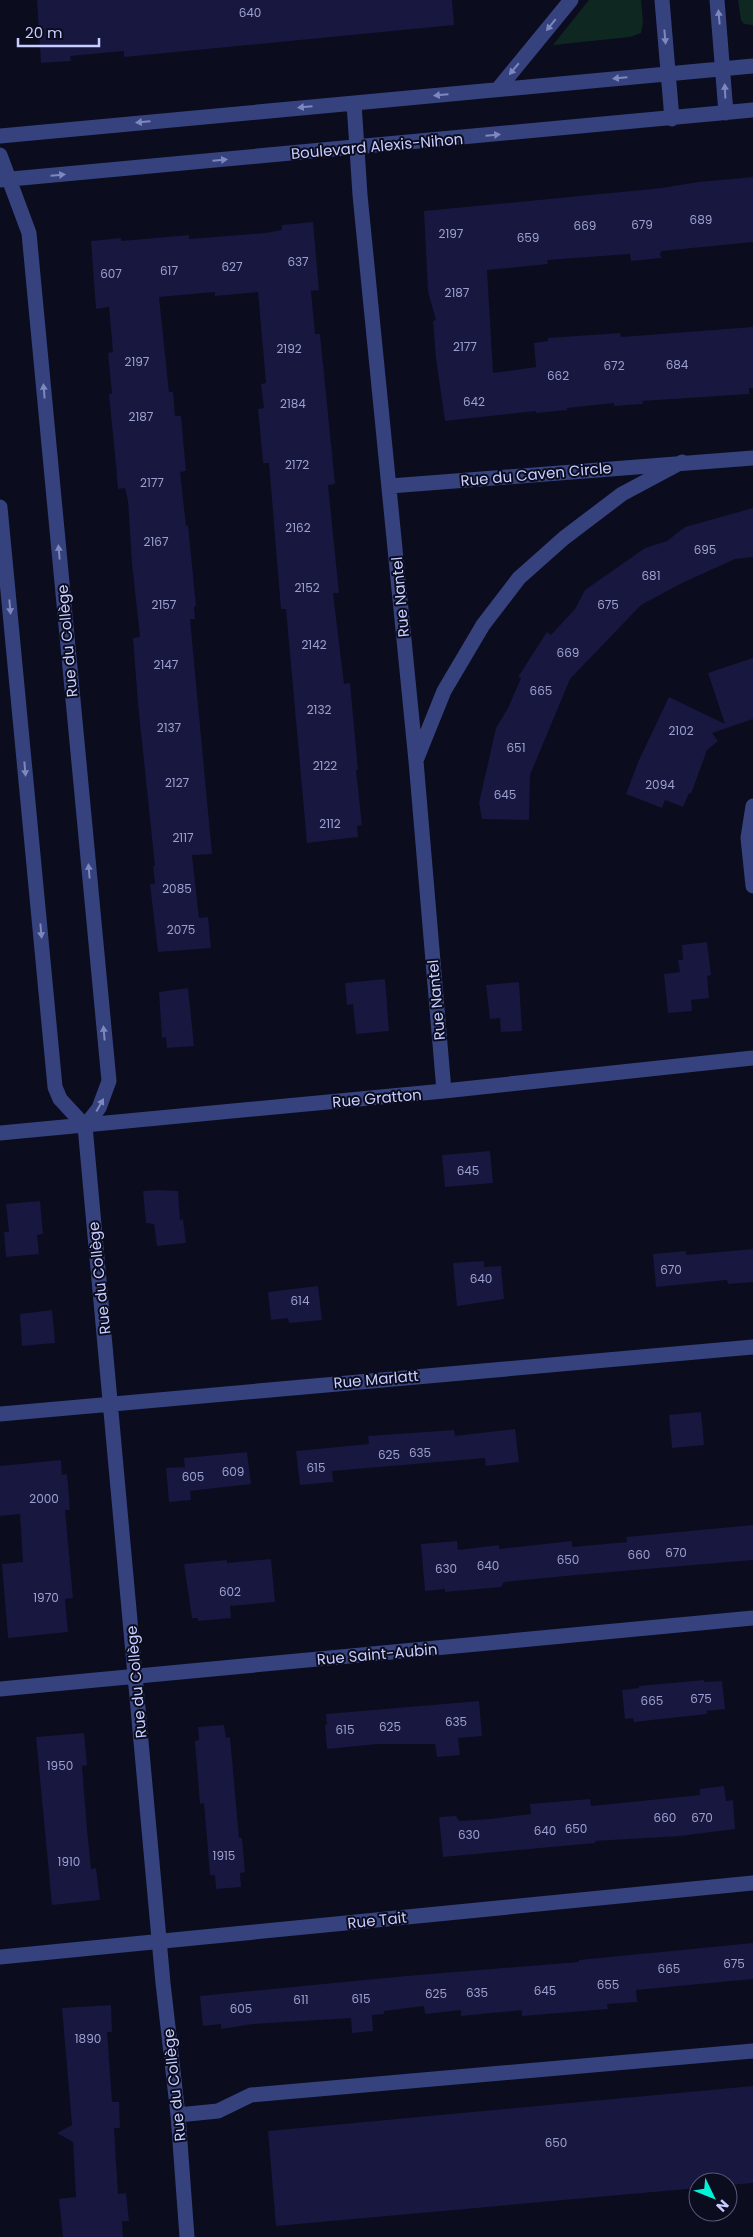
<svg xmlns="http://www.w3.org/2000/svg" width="753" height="2237" font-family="Poppins,sans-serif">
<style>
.green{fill:#0e2821}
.building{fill:#17173f}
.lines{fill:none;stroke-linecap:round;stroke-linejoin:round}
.minor{stroke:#35427e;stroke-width:15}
.oneway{fill:#7e88be}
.labels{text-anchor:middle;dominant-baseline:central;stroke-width:4;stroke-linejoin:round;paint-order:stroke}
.number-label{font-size:12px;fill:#9ca0cf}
.street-label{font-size:15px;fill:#c8cdff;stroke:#0b0c1e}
</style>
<rect width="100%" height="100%" fill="#0b0c1e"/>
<!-- green -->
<path class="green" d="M589,0H641L643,22L641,33L630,37L553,45Z
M738,0H753V25L744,24L741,20Z"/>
<!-- building -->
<path class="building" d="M37,0H452L454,25L124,57V51L70,56L71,61L41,63Z
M753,177V242L662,251L660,253L661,258L631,261L630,254L547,260L548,264L487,270L493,373L536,367L534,343L548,341V338L620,333L621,337L753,327V388H749V394L642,401L643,404L614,406V403L567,408V410L536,413V411L445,421L436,359L433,321L436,320L428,292L424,211L662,188L698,182Z
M313,222L319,290L311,291L315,334H320L335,484L328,485L339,593H333L344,684L350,683L358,770H356L362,825L357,826L358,837L307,843L286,609H281L269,463H263L261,440L258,409L264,408L261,384L266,383L258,292L215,296V292L159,297L169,392H173L175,416H181L186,471L180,472L186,526L188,525L196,606L194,607L195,619H190L212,854L192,855L199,918L208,917L211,948L158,952L150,884H155L153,866H155L138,704L133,638L140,637L132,563L128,501L125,488L118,489L116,465L109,394H112L108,353L113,352L109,307L96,309L91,241L121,238V241L189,235V239L266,233L282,230V225Z
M753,508V557L735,559L682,583L641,605L570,679L530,775L529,820L482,819L479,803L496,728L508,708L521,678L518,677L547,632L551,635L575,609L585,590L645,548L667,541L685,527Z
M753,658V719L712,733L718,741L707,750L691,794L689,793L683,807L665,800L662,808L626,794L639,760L669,697L725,724L708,673Z
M707,942L711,975L707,976L709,998L691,1000L692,1011L668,1013L664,974L680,972L678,960H683L682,945Z
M385,979L389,1031L356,1034L353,1004L347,1005L345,983Z
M519,982L522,1031L501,1032L500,1018L490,1019L486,985Z
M188,988L194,1046L167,1048L166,1037L162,1038L159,992Z
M490,1151L493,1183L445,1187L442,1155Z
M159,1190L178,1191L180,1220L183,1219L186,1243L157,1246L154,1224L146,1223L143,1191Z
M40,1201L43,1234L37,1235L39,1254L6,1257L4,1232H9L6,1204Z
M753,1249V1282L728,1284L727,1280L656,1287L653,1254L686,1251V1255Z
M484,1261V1267L501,1266L504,1299L457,1306L453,1263Z
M318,1286L322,1320L289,1323L288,1318L271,1320L268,1292Z
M52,1310L55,1343L22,1346L20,1314Z
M701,1412L704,1445L672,1448L669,1415Z
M515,1429L519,1462L486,1466L485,1458L332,1471L333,1482L300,1485L296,1451L369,1444L368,1436L454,1430L455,1436Z
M247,1452L251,1484L190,1491L191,1500L169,1502L166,1468L185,1467L184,1458Z
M61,1460L62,1475L67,1474L70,1510H65L73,1598L65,1599L68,1632L8,1638L2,1564L23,1562L20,1514L0,1516V1466Z
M753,1525V1560L576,1575L504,1582L501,1587L445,1592V1589L425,1591L421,1544L457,1541L458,1550L499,1545V1549L572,1541V1547L627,1542L626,1537Z
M271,1559L275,1602L230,1606L231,1618L198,1621V1618H192L184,1564L227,1560V1563Z
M704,1680V1682L722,1681L725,1709L706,1711L707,1714L634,1722L633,1718L625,1719L622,1690L639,1688V1686Z
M479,1701L482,1736L458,1738L460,1755L437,1757L435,1744H377L327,1749L325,1725L327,1724L326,1714Z
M224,1725L226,1738L230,1737L239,1838H242L245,1872L240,1873L241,1887L216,1889L215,1875H210L204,1803L200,1804L195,1741L199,1740L198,1727Z
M84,1733L87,1765L82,1766L87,1829L91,1869L96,1868L100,1900L52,1905L36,1737Z
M724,1786L726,1801L733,1800L735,1829L680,1836L595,1841V1843L443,1857L439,1817L456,1816L459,1821L490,1819L531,1814L530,1804L590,1799L591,1806L700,1795V1789Z
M753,1943V1979L636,1990L637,2002L607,2004L608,2009L522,2016V2010L461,2016V2010L425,2014L424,2006L384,2011V2014L372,2015L373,2031L352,2033L351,2018L253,2024L221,2029V2024L203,2026L200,1996L406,1976L579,1962V1960Z
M111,2005L112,2032H107L112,2102H119L120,2128H114L118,2194L126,2193L129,2221H122L123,2237H63L59,2199L76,2197L73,2142L57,2133L72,2125L62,2008Z
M753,2086V2183L728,2185V2182H698V2188L276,2226L268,2131Z"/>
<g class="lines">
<!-- minor -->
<path class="minor" d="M662,0L672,119
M717,0L726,113
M498,89L571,0
M354,103L360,195L416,761L444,1091
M0,136L753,66
M0,155L29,233L109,1081L99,1108L85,1126
M0,180L753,110
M390,486L753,458
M0,507L55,1087L60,1099L85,1126L163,1983L178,2115L187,2237
M417,758L444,691L483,625L519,578L564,538L622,494L682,462
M753,806L748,838L753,886
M0,1133L444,1091L753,1058
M0,1414L753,1347
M0,1689L753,1618
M0,1957L753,1883
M178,2115L218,2111L251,2095L753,2051"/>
</g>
<!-- one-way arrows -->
<defs><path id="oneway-solid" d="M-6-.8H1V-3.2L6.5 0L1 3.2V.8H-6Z" transform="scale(1.25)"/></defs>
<g class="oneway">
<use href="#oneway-solid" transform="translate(719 17) rotate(-95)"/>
<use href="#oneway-solid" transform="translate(551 25) rotate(129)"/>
<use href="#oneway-solid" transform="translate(665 37) rotate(85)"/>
<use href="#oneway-solid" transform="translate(514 69) rotate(130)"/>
<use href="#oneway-solid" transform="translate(620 78) rotate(175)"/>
<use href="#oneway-solid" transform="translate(725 91) rotate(-93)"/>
<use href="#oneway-solid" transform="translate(441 95) rotate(175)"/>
<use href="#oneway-solid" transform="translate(305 107) rotate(175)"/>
<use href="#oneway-solid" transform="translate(143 122) rotate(175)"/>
<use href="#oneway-solid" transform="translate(493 135) rotate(-5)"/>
<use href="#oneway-solid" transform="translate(220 160) rotate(-5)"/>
<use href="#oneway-solid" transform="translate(58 175) rotate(-5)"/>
<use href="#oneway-solid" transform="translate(44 391) rotate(-95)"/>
<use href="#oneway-solid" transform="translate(59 552) rotate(-95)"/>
<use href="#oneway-solid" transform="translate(10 607) rotate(85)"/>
<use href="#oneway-solid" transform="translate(25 769) rotate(85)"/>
<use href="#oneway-solid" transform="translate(89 871) rotate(-95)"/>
<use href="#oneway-solid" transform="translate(41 931) rotate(85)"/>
<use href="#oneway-solid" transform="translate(104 1033) rotate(-95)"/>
<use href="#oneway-solid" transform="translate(100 1105) rotate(-61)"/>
</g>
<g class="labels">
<!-- number labels -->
<g class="number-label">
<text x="250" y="12">640</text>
<text x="701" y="219">689</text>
<text x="642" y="224">679</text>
<text x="585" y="225">669</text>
<text x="451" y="233">2197</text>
<text x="528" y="237">659</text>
<text x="298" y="261">637</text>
<text x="232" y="266">627</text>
<text x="169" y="270">617</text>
<text x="111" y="273">607</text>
<text x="457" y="292">2187</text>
<text x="465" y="346">2177</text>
<text x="289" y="348">2192</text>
<text x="137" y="361">2197</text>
<text x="677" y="364">684</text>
<text x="614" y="365">672</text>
<text x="558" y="375">662</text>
<text x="474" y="401">642</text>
<text x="293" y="403">2184</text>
<text x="141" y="416">2187</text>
<text x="297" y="464">2172</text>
<text x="152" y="482">2177</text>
<text x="298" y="527">2162</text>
<text x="156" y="541">2167</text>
<text x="705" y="549">695</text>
<text x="651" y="575">681</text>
<text x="307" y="587">2152</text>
<text x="164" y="604">2157</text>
<text x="608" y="604">675</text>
<text x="314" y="644">2142</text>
<text x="568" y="652">669</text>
<text x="166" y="664">2147</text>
<text x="541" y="690">665</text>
<text x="319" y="709">2132</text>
<text x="169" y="727">2137</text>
<text x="681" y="730">2102</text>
<text x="516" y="747">651</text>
<text x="325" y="765">2122</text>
<text x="177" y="782">2127</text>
<text x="660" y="784">2094</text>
<text x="505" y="794">645</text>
<text x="330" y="823">2112</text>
<text x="183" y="837">2117</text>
<text x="177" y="888">2085</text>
<text x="181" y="929">2075</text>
<text x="468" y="1170">645</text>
<text x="671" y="1269">670</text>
<text x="481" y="1278">640</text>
<text x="300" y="1300">614</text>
<text x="420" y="1452">635</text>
<text x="389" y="1454">625</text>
<text x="316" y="1467">615</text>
<text x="233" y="1471">609</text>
<text x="193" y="1476">605</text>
<text x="44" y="1498">2000</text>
<text x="676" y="1552">670</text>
<text x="639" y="1554">660</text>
<text x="568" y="1559">650</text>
<text x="488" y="1565">640</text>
<text x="446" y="1568">630</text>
<text x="230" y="1591">602</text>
<text x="46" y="1597">1970</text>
<text x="701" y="1698">675</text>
<text x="652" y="1700">665</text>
<text x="456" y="1721">635</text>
<text x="390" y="1726">625</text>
<text x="345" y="1729">615</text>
<text x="60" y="1765">1950</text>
<text x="665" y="1817">660</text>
<text x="702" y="1817">670</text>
<text x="576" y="1828">650</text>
<text x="545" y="1830">640</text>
<text x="469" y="1834">630</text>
<text x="224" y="1855">1915</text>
<text x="69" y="1861">1910</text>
<text x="734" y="1963">675</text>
<text x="669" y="1968">665</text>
<text x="608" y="1984">655</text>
<text x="545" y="1990">645</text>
<text x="477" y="1992">635</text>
<text x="436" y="1993">625</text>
<text x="361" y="1998">615</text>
<text x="301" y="1999">611</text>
<text x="241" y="2008">605</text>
<text x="88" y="2038">1890</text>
<text x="556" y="2142">650</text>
</g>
<!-- street labels -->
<g class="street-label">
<text transform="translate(377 146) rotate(-5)">Boulevard Alexis-Nihon</text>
<text transform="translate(536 474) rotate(-5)">Rue du Caven Circle</text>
<text transform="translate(400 597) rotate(-95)">Rue Nantel</text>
<text transform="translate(67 641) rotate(-95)">Rue du Collège</text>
<text transform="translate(436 1000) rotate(-95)">Rue Nantel</text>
<text transform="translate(377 1098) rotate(-5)">Rue Gratton</text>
<text transform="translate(99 1278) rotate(-96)">Rue du Collège</text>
<text transform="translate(376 1379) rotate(-5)">Rue Marlatt</text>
<text transform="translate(377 1654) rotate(-5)">Rue Saint-Aubin</text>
<text transform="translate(136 1682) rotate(-95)">Rue du Collège</text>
<text transform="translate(377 1920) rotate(-6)">Rue Tait</text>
<text transform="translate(174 2085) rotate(-96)">Rue du Collège</text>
</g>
</g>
<!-- north arrow -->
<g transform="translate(713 2197) rotate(133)"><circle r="24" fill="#0b0c1e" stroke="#575978"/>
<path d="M0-4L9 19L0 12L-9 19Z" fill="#00f3d7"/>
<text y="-8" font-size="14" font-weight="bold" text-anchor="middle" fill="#c8cdff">N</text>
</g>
<!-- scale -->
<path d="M18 38v8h81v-8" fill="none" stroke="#c8cdff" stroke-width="2.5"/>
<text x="25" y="38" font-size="15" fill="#c8cdff" stroke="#0b0c1e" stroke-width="4" paint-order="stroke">20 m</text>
</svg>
